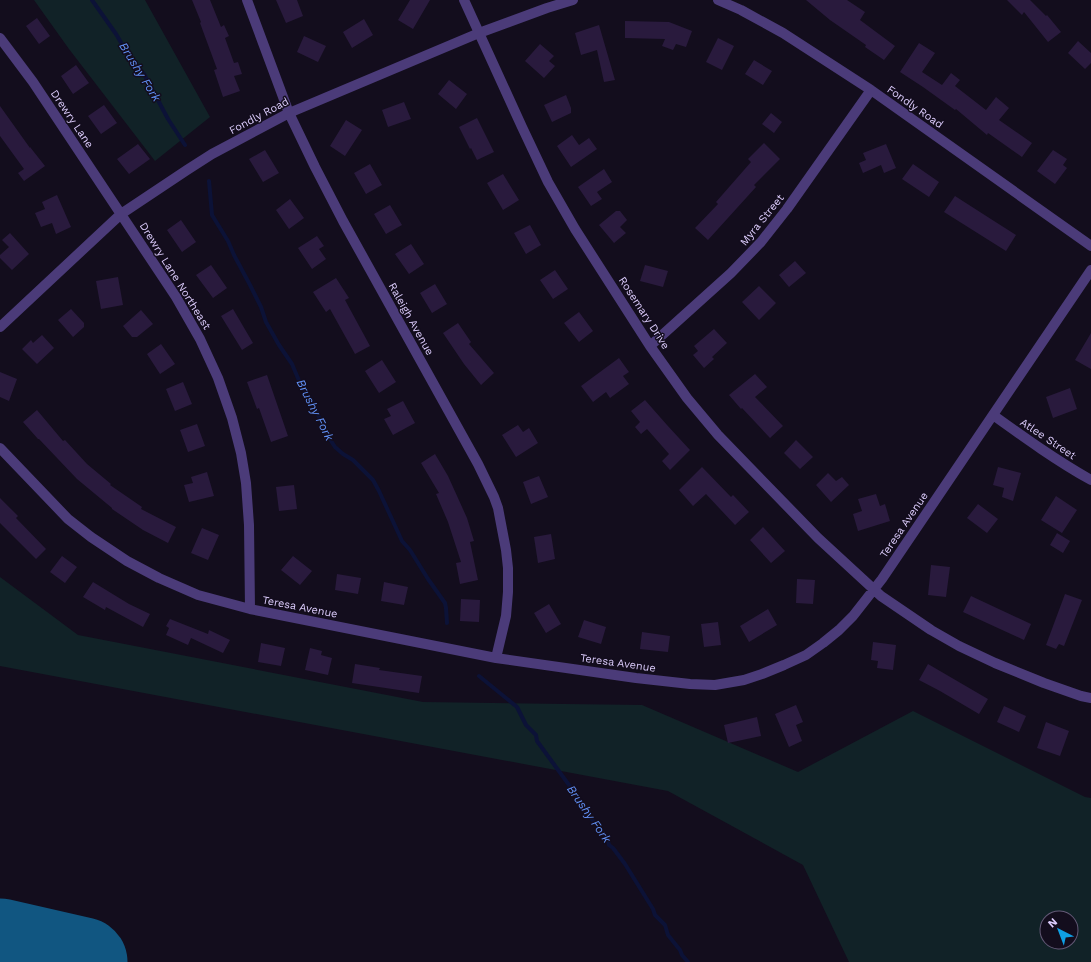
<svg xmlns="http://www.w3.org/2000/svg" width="1091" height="962" font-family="'Work Sans',sans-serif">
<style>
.green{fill:#112227;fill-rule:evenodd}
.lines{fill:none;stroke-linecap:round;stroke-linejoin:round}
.stream{stroke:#0c1237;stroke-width:4}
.runway{stroke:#115681;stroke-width:89}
.building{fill:#291a3d}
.minor{stroke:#4b3b79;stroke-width:10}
.labels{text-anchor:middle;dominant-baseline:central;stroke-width:3;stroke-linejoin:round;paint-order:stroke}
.street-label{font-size:11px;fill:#dcccfc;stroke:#130d1d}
.water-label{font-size:12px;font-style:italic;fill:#6190f5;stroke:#130d1d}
</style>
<rect width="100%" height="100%" fill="#130d1d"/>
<!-- green -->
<path class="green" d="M34,0H145L210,117L155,161L69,49Z
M0,577L78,635L423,702L642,705L798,772L913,711L1085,797L1091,798V962H849L803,865L668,791L0,666ZM1047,918H1071V942H1047Z"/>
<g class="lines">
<!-- stream -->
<path class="stream" d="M92,0L116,34L129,56L144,74L168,119L185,145
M209,181L212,215L228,241L234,255L250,285L261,307L266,322L279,345L292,364L300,383L313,402L324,430L335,447L343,454L353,460L373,480L379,491L402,541L410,550L428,579L445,603L446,608L447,623
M479,676L517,707L526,725L536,735L537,741L577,796L593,821L597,824L608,840L609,845L613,848L625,864L653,909L655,915L665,925L668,935L680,950L682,955L688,962"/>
<!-- runway -->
<path class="runway" d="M0,943L83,962"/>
</g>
<!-- building -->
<path class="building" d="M192,0H210L221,27L224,25L229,36L225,38L234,63L238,62L242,74L234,76L240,91L223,97L214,70L217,69L200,23L201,22Z
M276,0H297L303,16L286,23Z
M410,0H430L413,29L398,20Z
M806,0H847L865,12L860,20L895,46L884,60L865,47L866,45L830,20Z
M1007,0H1030L1046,16L1047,15L1061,32L1048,42L1024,12L1022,15Z
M37,18L50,36L39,44L26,26Z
M364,19L373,35L352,48L343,32Z
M625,21L669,22L692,31L686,47L676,44L673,50L662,46L665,39L625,38Z
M599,25L615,80L604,82L597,50L581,55L575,33Z
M304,36L326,46L318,62L297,52Z
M718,38L734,46L722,70L706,62Z
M1078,41L1091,53V63L1085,69L1068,53Z
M919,43L935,53L922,72L942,85L951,73L960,80L955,86L986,110L996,97L1009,108L999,120L1032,143L1022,157L988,133L987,135L956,109L955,110L923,87L900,72Z
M540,44L554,56L549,61L555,66L544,78L525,61Z
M754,60L772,71L763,85L745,74Z
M76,65L89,83L73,94L61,76Z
M449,80L467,94L456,109L438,94Z
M566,95L571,108V113L552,122L544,105Z
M404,102L411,119L388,127L382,110Z
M104,105L117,123L101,134L88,116Z
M0,106L30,148V147L45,166L24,181L18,173L24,169L0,136Z
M771,113L782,122L774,133L762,124Z
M477,118L494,152L477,160L471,148L470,149L459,127Z
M346,120L362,130L345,156L330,146Z
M572,135L579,145L589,138L597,149L571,167L557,146Z
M764,143L780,159L754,185L756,187L708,240L695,228L718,204L716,202L751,162L748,159Z
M138,144L150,159L129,174L117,159Z
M886,144L896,168L884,173L881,165L863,173L859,163L866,160L863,153Z
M265,150L279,173L263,182L249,159Z
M1053,150L1067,159L1063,165L1067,168L1055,184L1037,171Z
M370,164L382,185L366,194L354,173Z
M913,164L939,182L929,197L902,179Z
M604,169L612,182L597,192L602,199L591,206L578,187Z
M503,174L519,200L503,210L487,183Z
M57,195L71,227L56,234L52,223L41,227L35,213L45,209L42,202Z
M955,196L994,221L1016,235L1006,251L944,212Z
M290,199L304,218L289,229L276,210Z
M390,205L402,225L386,234L374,214Z
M616,211H620L627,220L620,227L626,233L614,243L599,225Z
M181,220L196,242L182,252L167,230Z
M530,225L541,245L526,254L514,233Z
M10,233L29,254L12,270L0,258V255L9,247L2,240Z
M317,236L324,246L319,249L326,259L312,269L298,248Z
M411,244L424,264L409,274L395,254Z
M795,261L806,273L789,287L779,275Z
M211,265L227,288L213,298L196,275Z
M645,265L668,271L663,287L640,281Z
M555,270L568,289L553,299L540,280Z
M118,277L123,305L101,309L96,281Z
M336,278L349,298L345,300L370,346L355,354L330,309L326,312L313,292Z
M435,284L447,304L432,313L420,293Z
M759,286L776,303L759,320L742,302Z
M71,309L84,323V327L73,337L58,320Z
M233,309L253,343L242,350L221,316Z
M141,310L153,324L137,337H132L123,326Z
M579,312L593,331L579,342L564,323Z
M458,323L471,342L469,344L494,373L481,385L464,364L443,333Z
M714,329L727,343L712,357L714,359L704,368L693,355L698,351L694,346Z
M1091,333V369L1075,360Z
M42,335L54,348L37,364L22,349L31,340L33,343Z
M161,344L175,364L160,374L147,354Z
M619,358L629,372L623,376L629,384L610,398L606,392L593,402L581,386Z
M382,360L396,382L379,393L365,371Z
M0,372L17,379L9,401L0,397Z
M755,374L767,387L755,397L783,426L770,438L742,408L741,409L729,395Z
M267,375L288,436L271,442L259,408L257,409L247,382Z
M183,382L192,404L175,411L166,389Z
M1070,388L1077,409L1053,418L1046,397Z
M645,400L667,425L690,450L670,470L662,461L669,454L647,429L641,434L635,427L640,422L631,411Z
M403,401L415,423L393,435L384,419L391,416L387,409Z
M37,410L63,441L65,440L87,464L111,484L110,485L142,507L141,509L176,527L168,543L143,530L112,509V508L77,479L39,439H38L23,422Z
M197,424L205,446L188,452L180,430Z
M518,425L523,432L529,428L538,443L516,457L502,435Z
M796,440L813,457L800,469L784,453Z
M435,454L448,476L467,518L474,541L470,542L478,580L460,584L456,563L461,562L448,522L436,494L439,493L421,463Z
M702,467L731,497L733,495L749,512L735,525L706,494L693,506L679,490Z
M998,467L1021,473L1013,501L1002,497L1004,488L993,485Z
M207,472L214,496L189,502L184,485L193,483L191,477Z
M828,473L836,481L842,477L849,485L831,502L816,485Z
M539,476L548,497L531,504L523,482Z
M294,485L297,509L279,511L276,487Z
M876,494L880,506L885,504L890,521L858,531L853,514L862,511L858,499Z
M1056,496L1077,510L1062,533L1041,520Z
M0,498L18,516L16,518L46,549L36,559L0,523Z
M978,504L998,519L987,533L967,518Z
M763,527L785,551L771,563L750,540Z
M202,528L219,535L208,560L191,553Z
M1057,533L1070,541L1063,553L1050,545Z
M551,534L555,559L538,563L534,537Z
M62,556L77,567L65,583L50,572Z
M293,556L312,571L300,585L281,570Z
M931,565L950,567L946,597L928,595Z
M337,574L361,578L358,594L335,590Z
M797,579L815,580L813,604L796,603Z
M93,582L129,604L150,614L143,627L106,607L105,610L83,597Z
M384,582L408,587L404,605L381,601Z
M1065,594L1082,600L1064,646L1059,644L1056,649L1046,645Z
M971,596L1031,624L1024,640L963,612Z
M461,599L480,600L479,622L460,621Z
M549,604L561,624L546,633L534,613Z
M768,609L777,625L749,642L740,626Z
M170,619L208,634L209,630L230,640L223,653L191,638L188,645L166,635L169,628L166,626Z
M584,620L606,627L601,644L578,637Z
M718,622L721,645L704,647L701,624Z
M642,632L670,636L668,652L640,649Z
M873,642L896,645L893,670L877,668L878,661L871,660Z
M261,643L285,648L281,666L258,662Z
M310,648L322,651L321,655L332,658L328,675L305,670Z
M355,664L380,668L379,670L422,676L419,693L352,683Z
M928,664L988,699L979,714L940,691L919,680Z
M796,705L803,722L796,725L802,741L789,747L775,714Z
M1004,706L1026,716L1019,732L997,722Z
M757,717L761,736L728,743L724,725Z
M1046,722L1069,731L1060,756L1037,748Z"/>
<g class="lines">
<!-- minor -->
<path class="minor" d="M247,0L289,113L315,167L343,221L478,464L494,497L498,508L506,550L508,568V592L506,616L496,658
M464,0L522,127L548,182L575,229L650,346L687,398L718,435L818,538L881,596L931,630L959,646L995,663L1044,683L1081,696L1091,698
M718,0L741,10L783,33L871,90L1091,246
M0,38L33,82L176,297L200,339L218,378L232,418L241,453L246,483L249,525L250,609
M0,327L121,214L187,170L212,154L289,113L479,33L547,8L573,0
M650,346L731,273L761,242L787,209L871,90
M993,415C1025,438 1057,461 1091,480
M0,448L68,519L91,537L127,561L159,578L198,595L250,609L496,658L636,678L690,684L715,685L744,680L762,674L784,665L806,655L823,643L839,630L853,616L882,579L1091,270"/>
</g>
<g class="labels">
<!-- street labels -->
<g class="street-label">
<text transform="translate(915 107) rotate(35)">Fondly Road</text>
<text transform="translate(259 116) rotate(-28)">Fondly Road</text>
<text transform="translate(72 119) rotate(56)">Drewry Lane</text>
<text transform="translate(762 220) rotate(-51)">Myra Street</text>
<text transform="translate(175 276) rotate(58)">Drewry Lane Northeast</text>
<text transform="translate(644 313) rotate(57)">Rosemary Drive</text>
<text transform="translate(411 319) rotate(61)">Raleigh Avenue</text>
<text transform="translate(1048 439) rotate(34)">Atlee Street</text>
<text transform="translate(904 525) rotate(-56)">Teresa Avenue</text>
<text transform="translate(300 607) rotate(11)">Teresa Avenue</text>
<text transform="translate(618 663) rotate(8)">Teresa Avenue</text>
</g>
<!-- water labels -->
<g class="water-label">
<text transform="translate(140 72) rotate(58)">Brushy Fork</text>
<text transform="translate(315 410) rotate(63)">Brushy Fork</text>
<text transform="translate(589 814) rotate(55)">Brushy Fork</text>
</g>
</g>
<!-- north arrow -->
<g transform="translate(1059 930) rotate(318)"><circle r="19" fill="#130d1d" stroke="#635976"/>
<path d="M0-3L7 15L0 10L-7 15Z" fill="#0fa0e5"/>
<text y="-6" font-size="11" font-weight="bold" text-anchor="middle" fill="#dcccfc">N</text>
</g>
</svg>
